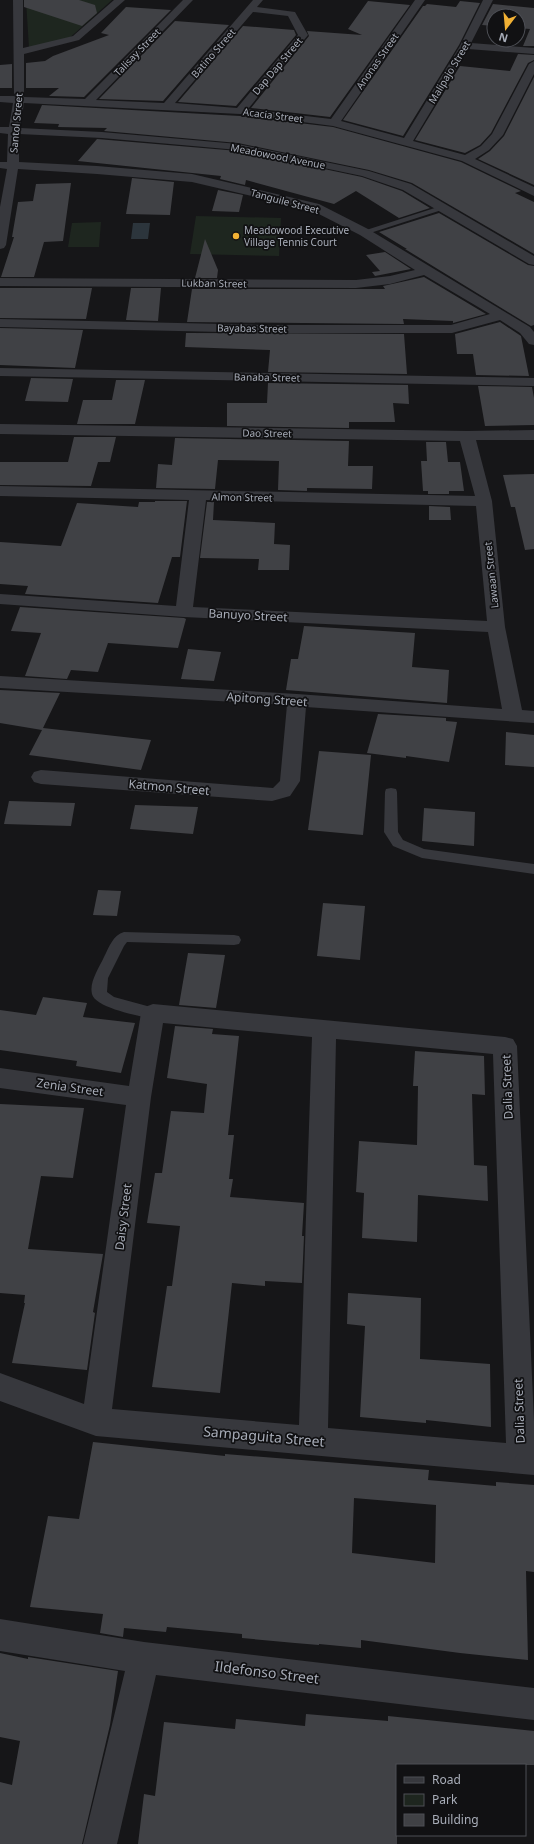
<svg xmlns="http://www.w3.org/2000/svg" width="534" height="1844" font-family="'Noto Sans',sans-serif">
<style>
.green{fill:#1e261f}
.water{fill:#2c353c}
.building{fill:#404145;fill-rule:evenodd}
.lines{fill:none;stroke-linecap:round;stroke-linejoin:round}
.service{fill:#37383d;fill-rule:evenodd}
.minor{fill:#37383d;fill-rule:evenodd}
.poi-dot{fill:#f2b134;stroke:#111113;stroke-width:1.5}
.labels{text-anchor:middle;dominant-baseline:central;stroke-width:3.5;stroke-linejoin:round;paint-order:stroke}
.far-street-label{font-size:10px;fill:#a8adb8;stroke:#111113}
.far-poi-label{font-size:10px;fill:#a8adb8;stroke:#111113;text-anchor:start}
.street-label{font-size:12px;fill:#a8adb8;stroke:#111113}
.near-street-label{font-size:14px;fill:#a8adb8;stroke:#111113}
</style>
<rect width="100%" height="100%" fill="#161618"/>
<!-- green -->
<path class="green" d="M26,0H112L66,41L29,48Z
M196,216L281,218L279,256L190,254Z
M101,222L99,247H68L72,223Z"/>
<!-- water -->
<path class="water" d="M133,223H150L148,239H131Z"/>
<!-- building -->
<path class="building" d="M24,0H79L95,5L97,13L82,26L24,7Z
M368,1L410,5L330,117L251,108L309,36L307,31L362,35L348,29Z
M460,1L480,3L459,45L403,136L343,120L423,6H425L427,4L456,7Z
M493,4L534,8V46H523L530,29L518,28V16H494V26L482,25Z
M126,7L171,10L84,97L49,96L59,88H26V63L45,61L53,56L109,35L101,33Z
M175,21L229,25L163,101L99,99Z
M243,26L294,30L296,35L236,106L178,102Z
M518,54L534,55V60L528,63L491,133L480,145L465,153L415,140L460,66L510,71Z
M12,64V88H0V65Z
M534,77V185L478,159L490,151L504,136Z
M42,105L240,116L333,127L461,162L521,191L515,193L534,202V254L412,183L369,170L238,143L104,131L107,128L58,127L59,124L34,123Z
M97,139L238,151L362,177L402,191L430,208L399,218L356,191L334,204L246,180L245,185L220,179L221,176L78,161Z
M132,178L174,182L170,215L126,214Z
M71,183L63,241L44,242L34,277H1L14,237H12L18,202L33,201L36,184Z
M218,190L243,195L239,212L212,211Z
M439,213L528,265L534,266V325L531,326L405,249H407L379,232Z
M205,239L218,270L217,278H195Z
M385,252L411,269L375,276L372,272L380,271L366,255Z
M424,277L486,314L453,323V321L403,319L404,324L187,322L192,289H385L383,286Z
M0,288H92L86,319L0,318Z
M131,288H161L158,321L126,320Z
M500,322L521,336L529,376L476,375L473,354H457L455,334Z
M0,328L83,330L75,368L0,365Z
M186,333L404,334L407,374L268,372L270,350L185,347Z
M31,378L73,379L68,402L25,401Z
M116,380H145L135,424H77L83,400H112Z
M268,383L408,385L409,404L393,403L395,422H349V428L227,426V403H267Z
M478,386L532,387L534,398V425L485,426Z
M74,437H116L110,462H98L91,486L0,485V462H68Z
M175,438L349,441L348,466H373L372,489L307,488V491L278,490L279,461L218,460L215,489L156,488L158,464L172,465Z
M426,442H446L448,462H460L464,491H449V494H428V491H423L421,461H427Z
M534,474V549L525,550L515,507H511L503,475Z
M155,501H187L180,557H172L158,603L25,594L28,586L0,584V542L61,546L77,503L138,507L139,502H155Z
M207,502H214L213,520L275,523L274,544L290,545L289,570H258L259,559L200,558Z
M429,506L450,507L451,520H429Z
M20,607L184,618L186,619L178,648L108,643L98,672L71,670L67,679L25,676L41,633L11,631Z
M304,626L415,633L412,667L449,670L447,703L286,690L291,659H298Z
M188,649L221,652L214,681L181,679Z
M0,690L60,693L43,728L151,740L141,770L29,755L42,730L0,723Z
M378,714L446,718V721L457,722L449,762L406,756V758L367,753Z
M506,732L534,735V767L505,765Z
M319,751L371,755L363,835L308,830Z
M9,801L75,803L71,826L4,824Z
M135,805L198,807L193,834L130,829Z
M424,808L475,812L474,846L422,841Z
M98,890L121,891L117,916L93,915Z
M323,903L365,906L360,960L317,956Z
M188,953L225,955L216,1008L179,1005Z
M43,997L87,1003L83,1017L135,1023L121,1073L76,1066L77,1061L0,1050V1010L36,1015Z
M175,1026L213,1029L212,1034L239,1036L228,1135H234L229,1179H233L230,1197L304,1203L302,1236H304L302,1283L265,1281V1286L232,1283L220,1393L152,1387L167,1286H172L180,1226L147,1223L155,1173H162L171,1111L204,1113L207,1084L167,1078Z
M415,1051L484,1056L485,1095L472,1094L474,1165L487,1166L488,1201L418,1195L417,1242L362,1238L364,1193L356,1192L359,1141L417,1145L418,1086H413Z
M0,1104L84,1108L73,1178L41,1176L28,1249L103,1254L93,1312L95,1313L87,1370L12,1363L25,1303H24L25,1295L0,1293Z
M348,1293L421,1298L420,1359L490,1364L491,1427L426,1420V1423L360,1417L365,1326L347,1324Z
M93,1442L225,1456V1454L429,1470L428,1480L496,1486V1482L534,1485V1572L526,1571L528,1660L460,1653L361,1640V1648L319,1644V1645L295,1643L242,1638V1634L167,1627L166,1632L124,1628L123,1637L100,1633L103,1614L30,1607L48,1516L79,1519ZM354,1498L436,1505L435,1563L352,1553Z
M0,1653L28,1659V1657L118,1671L110,1725L82,1844H0V1782L12,1785L20,1741L0,1737Z
M306,1714L388,1721V1716L534,1731V1765H397V1844H138L144,1794L155,1796L164,1722L235,1729L236,1719L305,1726Z"/>
<g class="lines">
<!-- service -->
<path class="service" d="M441,206H444L448,208L367,234H364L360,232Z
M391,788L396,789L397,792L398,832L403,840L424,849L534,864V874L422,858L393,846L384,832L385,792L386,789Z
M124,932L234,935L239,936L241,940L239,944L234,945L127,942L124,946L108,978L107,992L114,997L158,1009L160,1013L158,1017L153,1019C140,1016 95,1008 92,994C89,982 99,968 104,957C109,947 113,935 124,932Z"/>
<!-- minor -->
<path class="minor" d="M13,0H23V48L73,36L114,0H125L79,40L24,54V97L85,99L183,0H193L96,100L164,103L253,0H263L257,7L295,12L308,35L248,109L331,119L415,0H425L341,121L404,138L460,46L483,0H493L471,43L534,48V54L468,49L413,141L465,155L481,146L492,134L529,64L534,61V74L503,135L489,150L475,159L534,187V196L462,161L333,126L240,114L24,103L20,128L102,132L238,144L369,171L411,184L534,256V265L529,264L403,190L362,176L238,150L102,138L19,134V162L97,166L192,174L319,204L368,229L530,327L534,332V345L529,344L520,333L500,320L452,333H265L0,327V319L265,325H451L490,314L424,275L390,284L356,288L0,286V278L356,280L390,276L415,270L360,235L311,210L192,182L97,174L18,169L6,245L4,248L0,249V207L7,169L0,168V162H7L8,134L0,133V127H9L13,103L0,102V96H14ZM253,12L288,16L298,35L237,108L175,103Z
M0,368L534,378V386L0,376Z
M0,424L467,431L534,430V440H476L492,501L505,627L522,710L534,711V723L306,707L300,781L290,796L272,801L41,784L34,782L31,777L34,772L41,770L273,788L280,781L287,705L0,688V676L297,694L502,709L488,632L184,617L0,604V594L176,606L189,500L0,496V486L475,496L460,441L0,434ZM206,500L476,506L487,621L193,607Z
M153,1004L505,1037L513,1039L517,1046L534,1421V1475L96,1436L0,1401V1373L84,1404L126,1105L0,1088V1068L129,1086L141,1013L145,1007ZM163,1023L312,1037L299,1425L112,1409L151,1097ZM336,1039L493,1054L506,1443L328,1428Z
M0,1619L144,1642L534,1688V1720L156,1675L117,1844H83L125,1671L0,1651Z"/>
</g>
<!-- markers -->
<circle class="poi-dot" cx="236" cy="236" r="4"/>
<g class="labels">
<!-- far-street labels -->
<g class="far-street-label">
<text transform="translate(137 52) rotate(-46)">Talisay Street</text>
<text transform="translate(213 53) rotate(-49)">Batino Street</text>
<text transform="translate(377 61) rotate(-55)">Anonas Street</text>
<text transform="translate(277 66) rotate(-50)">Dap Dap Street</text>
<text transform="translate(449 72) rotate(-59)">Malipajo Street</text>
<text transform="translate(273 115) rotate(7)">Acacia Street</text>
<text transform="translate(16 123) rotate(-85)">Santol Street</text>
<text transform="translate(278 156) rotate(11)">Meadowood Avenue</text>
<text transform="translate(285 201) rotate(15)">Tanguile Street</text>
<text transform="translate(214 283) rotate(1)">Lukban Street</text>
<text transform="translate(252 328) rotate(1)">Bayabas Street</text>
<text transform="translate(267 377) rotate(1)">Banaba Street</text>
<text transform="translate(267 433) rotate(1)">Dao Street</text>
<text transform="translate(242 497) rotate(1)">Almon Street</text>
<text transform="translate(491 575) rotate(-96)">Lawaan Street</text>
</g>
<!-- far-poi labels -->
<g class="far-poi-label">
<text x="244" y="230">Meadowood Executive<tspan x="244" dy="12">Village Tennis Court</tspan></text>
</g>
<!-- street labels -->
<g class="street-label">
<text transform="translate(248 615) rotate(3)">Banuyo Street</text>
<text transform="translate(267 699) rotate(4)">Apitong Street</text>
<text transform="translate(169 787) rotate(5)">Katmon Street</text>
<text transform="translate(70 1087) rotate(8)">Zenia Street</text>
<text transform="translate(507 1087) rotate(-92)">Dalia Street</text>
<text transform="translate(123 1217) rotate(-83)">Daisy Street</text>
<text transform="translate(519 1411) rotate(-92)">Dalia Street</text>
</g>
<!-- near-street labels -->
<g class="near-street-label">
<text transform="translate(264 1436) rotate(5)">Sampaguita Street</text>
<text transform="translate(267 1672) rotate(7)">Ildefonso Street</text>
</g>
</g>
<!-- legend -->
<rect x="396" y="1764" width="130" height="72" fill="#111113" stroke="#4d4f55"/>
<rect x="404" y="1777" width="20" height="6" fill="#37383d" stroke="#4d4f55"/>
<text x="432" y="1784" font-size="12" fill="#a8adb8">Road</text>
<rect x="404" y="1794" width="20" height="12" fill="#1e261f" stroke="#4d4f55"/>
<text x="432" y="1804" font-size="12" fill="#a8adb8">Park</text>
<rect x="404" y="1814" width="20" height="12" fill="#404145" stroke="#4d4f55"/>
<text x="432" y="1824" font-size="12" fill="#a8adb8">Building</text>
<!-- north arrow -->
<g transform="translate(506 28) rotate(196)"><circle r="19" fill="#111113" stroke="#4d4f55"/>
<path d="M0-3L7 15L0 10L-7 15Z" fill="#f2b134"/>
<text y="-6" font-size="11" font-weight="bold" text-anchor="middle" fill="#a8adb8">N</text>
</g>
</svg>
